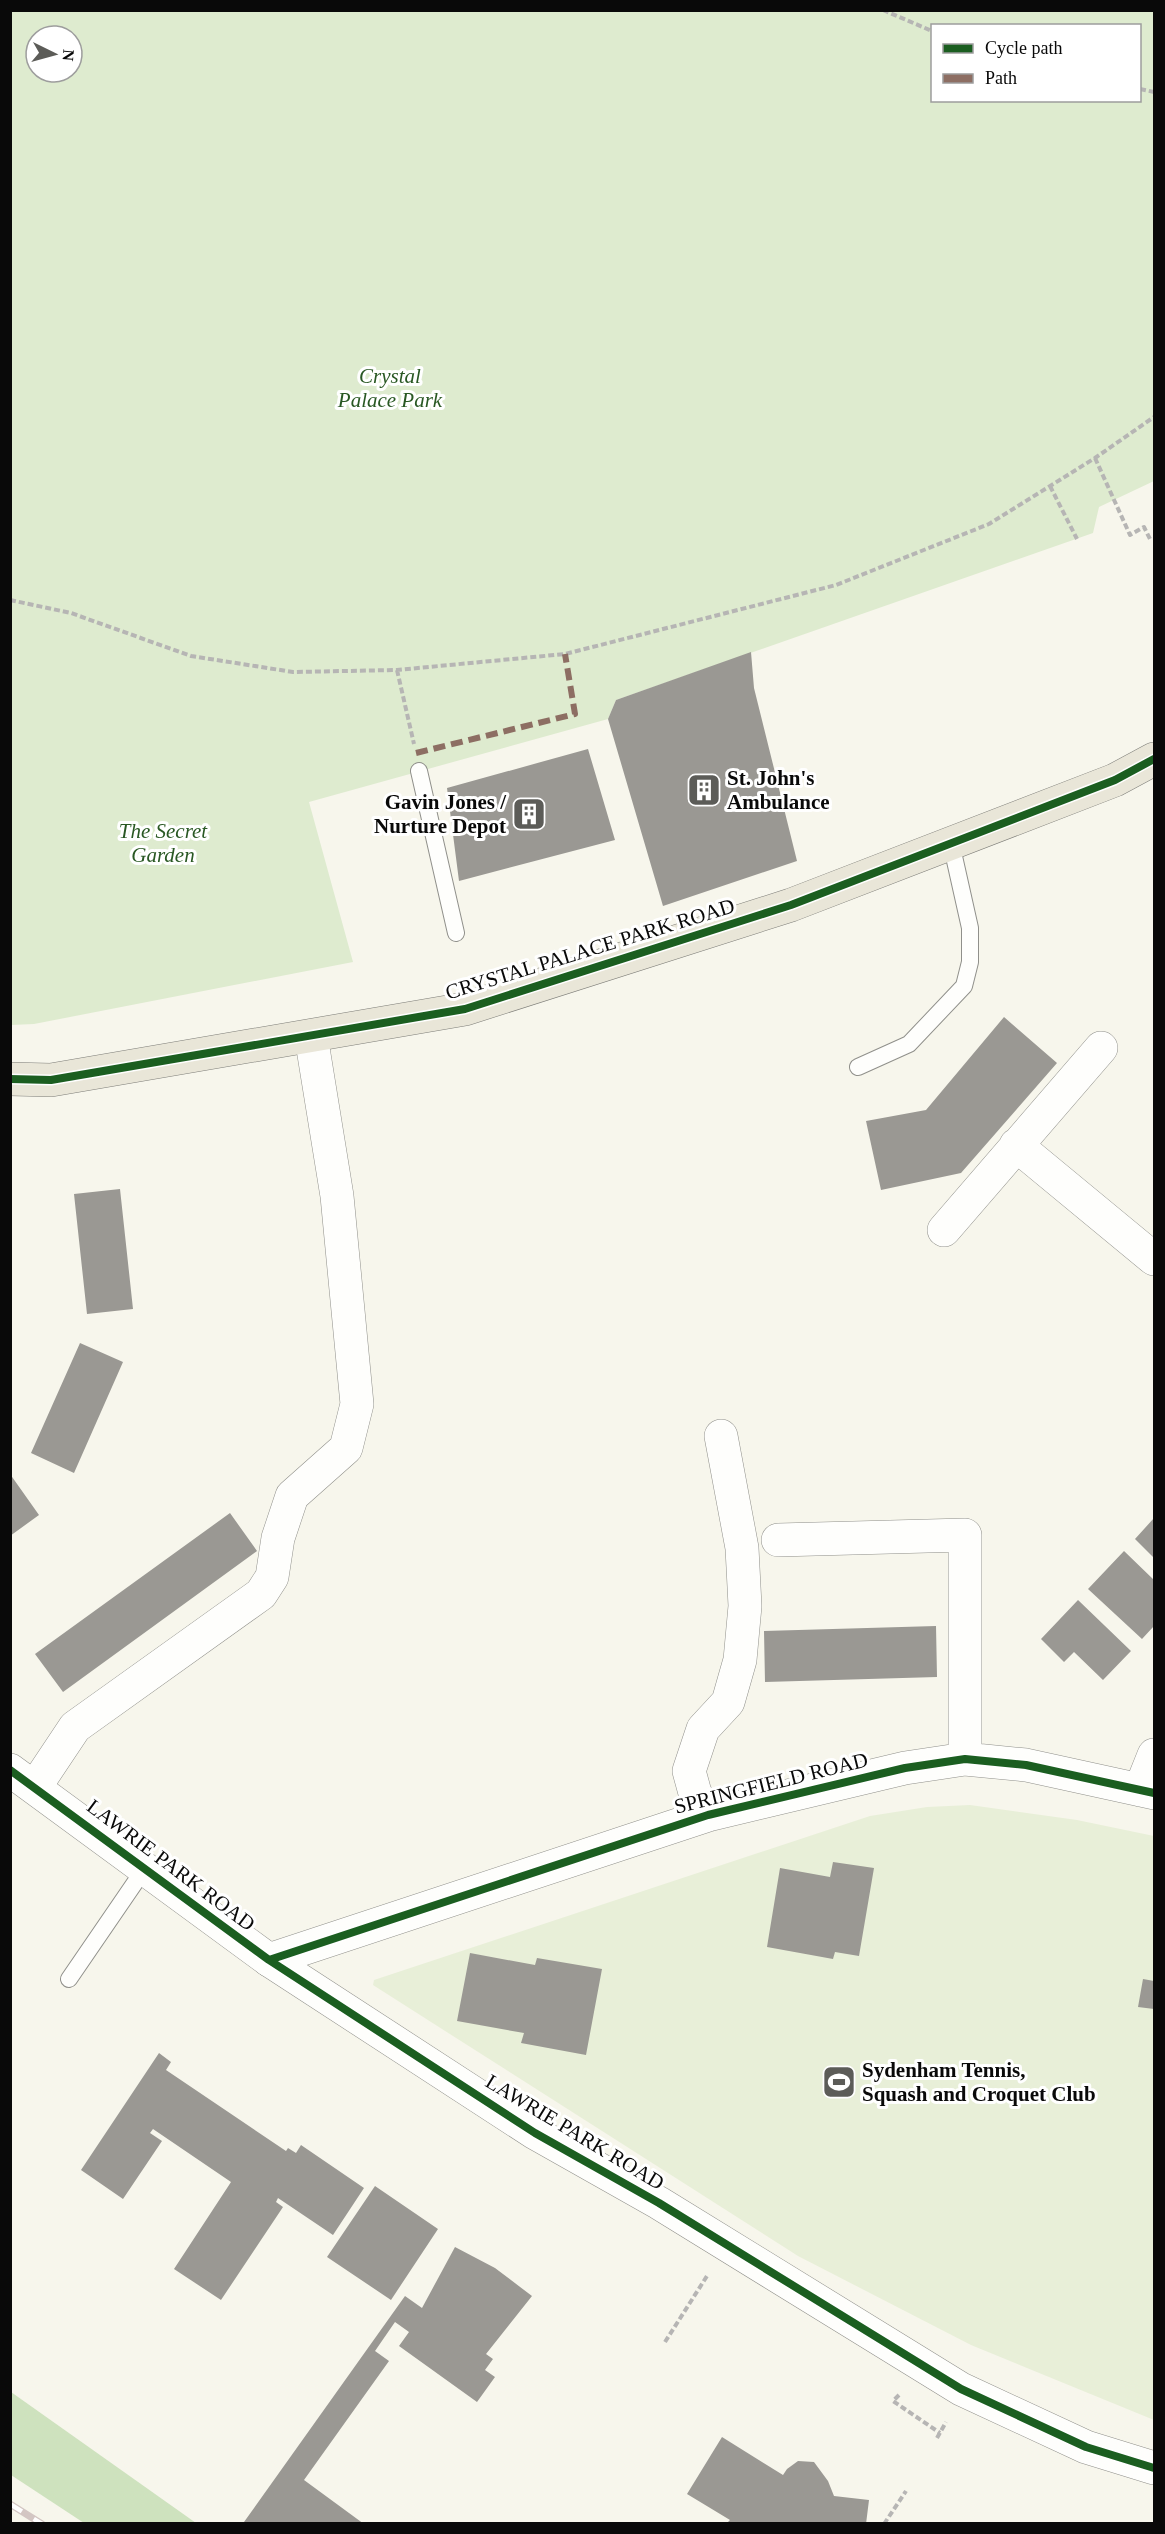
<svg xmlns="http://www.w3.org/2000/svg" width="1165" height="2534" font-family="Georgia,serif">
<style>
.green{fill:#deebcf;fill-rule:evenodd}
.forest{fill:#cee2be}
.pitch{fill:#e8efd8}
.building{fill:#9a9893}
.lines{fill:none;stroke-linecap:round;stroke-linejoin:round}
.service-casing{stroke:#90908b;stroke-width:18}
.minor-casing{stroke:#90908b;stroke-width:34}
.tertiary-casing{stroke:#90908b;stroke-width:34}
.primary-casing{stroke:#7d7d78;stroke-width:34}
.path{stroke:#b6b5b4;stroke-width:4;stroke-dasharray:6 3;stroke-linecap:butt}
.service{stroke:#fefefc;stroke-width:16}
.minor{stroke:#fefefc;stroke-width:33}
.tertiary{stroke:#fefefc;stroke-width:33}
.primary{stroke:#e9e6d8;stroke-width:33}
.rail-casing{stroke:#d3c6c3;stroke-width:7}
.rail{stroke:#fff;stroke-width:4.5;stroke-dasharray:14;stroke-linecap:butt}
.quiet{stroke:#8d6e63;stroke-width:6;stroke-dasharray:12 6;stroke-linecap:butt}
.cycleway-casing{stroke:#fff;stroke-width:11}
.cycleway{stroke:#1b5e20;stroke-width:8}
.labels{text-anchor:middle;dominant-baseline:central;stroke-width:6;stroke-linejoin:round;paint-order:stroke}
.park-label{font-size:21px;font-style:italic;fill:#295823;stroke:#fff}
.poi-label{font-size:21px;font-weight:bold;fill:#090909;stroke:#fff;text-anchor:start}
.street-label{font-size:21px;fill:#090909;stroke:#fff}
</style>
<rect width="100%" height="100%" fill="#f7f6ec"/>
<!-- green -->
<path class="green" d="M11,11H1154V481L1099,507L1093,533L616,700L608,719L309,802L353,962L34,1024L11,1025ZM932,26H1140V100H932ZM36,36H72V72H36Z"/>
<!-- forest -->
<path class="forest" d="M11,2392L196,2523H84L11,2475Z"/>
<!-- pitch -->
<path class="pitch" d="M970,1805L1077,1820L1154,1836V2420L971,2345L798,2256L373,1985L374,1980L870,1816L927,1807Z"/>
<!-- building -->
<path class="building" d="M751,652L754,688L797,861L663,906L608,719L616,700Z
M588,749L615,840L459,881L447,788Z
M1004,1017L1057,1063L961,1173L881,1190L866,1121L926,1110Z
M120,1189L133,1309L87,1314L74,1194Z
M80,1343L123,1362L74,1473L31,1453Z
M10,1474L39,1515L10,1536Z
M230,1513L257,1551L63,1692L35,1654Z
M1154,1518V1558L1135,1539Z
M1124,1551L1154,1580V1626L1142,1639L1088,1589Z
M1078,1600L1131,1651L1103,1680L1074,1652L1064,1662L1041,1639Z
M936,1626L937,1677L765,1682L764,1631Z
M833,1862L874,1868L859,1956L835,1952L833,1959L767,1947L780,1868L830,1877Z
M470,1953L535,1965L537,1958L602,1969L586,2055L521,2043L524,2033L457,2021Z
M1143,1979L1154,1981V2009L1138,2007Z
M159,2053L171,2062L166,2070L286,2151L288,2148L296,2153L301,2145L364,2188L333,2235L278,2198L276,2202L283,2207L221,2300L174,2269L231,2182L153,2129L150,2133L162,2141L123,2199L81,2170Z
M375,2186L438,2229L391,2300L327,2257Z
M455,2247L495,2268L532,2296L486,2354L493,2359L485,2370L495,2377L477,2402L399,2346L409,2332L395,2322L375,2351L389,2361L304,2480L364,2524H247L244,2522L405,2296L422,2308Z
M722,2437L783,2475L787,2469L798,2461L814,2462L828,2481L834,2496L869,2500L866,2524H726L730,2520L687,2494Z"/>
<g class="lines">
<!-- service casing -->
<g class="service-casing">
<path id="service" d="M419,771L456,933
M858,1067L909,1044L964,986L970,962V928L951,843
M69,1979L145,1868"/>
</g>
<!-- minor casing -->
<g class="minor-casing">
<path id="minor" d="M1016,1145L1154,1259
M944,1230L1101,1048
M778,1540L965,1535V1759
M35,1787L75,1727L261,1594L272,1577L278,1538L292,1496L346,1448L357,1404L337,1196L311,1036
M1140,1790L1154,1755
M708,1815L695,1793L689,1771L703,1729L728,1702L740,1660L745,1606L742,1548L721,1436
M269,1960L708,1815L905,1768L965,1759L1026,1765L1154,1793"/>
</g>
<!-- tertiary casing -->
<g class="tertiary-casing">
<path id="tertiary" d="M10,1770L269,1960L535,2133L659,2203L961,2389L1086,2447L1154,2468"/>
</g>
<!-- primary casing -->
<g class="primary-casing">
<path id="primary" d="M10,1079L51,1080L465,1009L791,905L1115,780L1154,759"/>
</g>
<!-- path -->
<path class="path" d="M883,10L932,31
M1140,89L1154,92
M1095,458L1130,535L1144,527L1151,541
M1050,486L1077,539
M10,600L71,613L191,656L293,672L397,670L565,654L836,585L989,524L1095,458L1154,417
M397,670L414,744
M665,2342L707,2276
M899,2395L893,2401L940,2433
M937,2438L946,2422
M884,2524L906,2491"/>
<!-- service -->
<use href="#service" class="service"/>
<!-- minor -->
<use href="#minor" class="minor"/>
<!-- tertiary -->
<use href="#tertiary" class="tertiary"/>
<!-- primary -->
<use href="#primary" class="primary"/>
<!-- rail casing -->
<g class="rail-casing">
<path id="rail" d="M10,2504L42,2524"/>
</g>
<!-- rail -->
<use href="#rail" class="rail"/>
<!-- quiet -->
<path class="quiet" d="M416,753L575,714L565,654"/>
<!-- cycleway casing -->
<g class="cycleway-casing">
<path id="cycleway" d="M10,1079L51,1080L465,1009L791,905L1115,780L1154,759
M10,1770L269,1960L535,2133L659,2203L961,2389L1086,2447L1154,2468
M269,1960L708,1815L905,1768L965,1759L1026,1765L1154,1793"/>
</g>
<!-- cycleway -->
<use href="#cycleway" class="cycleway"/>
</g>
<!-- icons -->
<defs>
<g id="building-square" transform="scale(1.725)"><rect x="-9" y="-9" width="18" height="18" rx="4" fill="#5c5c58" stroke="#fff"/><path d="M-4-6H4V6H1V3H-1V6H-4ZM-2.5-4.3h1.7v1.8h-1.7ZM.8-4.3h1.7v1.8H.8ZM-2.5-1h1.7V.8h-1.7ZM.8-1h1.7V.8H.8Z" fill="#fff"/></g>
<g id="stadium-square" transform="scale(1.725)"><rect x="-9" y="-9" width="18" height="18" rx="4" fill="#5c5c58" stroke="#fff"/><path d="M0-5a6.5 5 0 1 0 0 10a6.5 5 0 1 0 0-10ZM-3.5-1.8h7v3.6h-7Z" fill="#fff"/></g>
</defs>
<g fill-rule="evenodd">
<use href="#building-square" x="704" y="790"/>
<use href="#building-square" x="529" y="814"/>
<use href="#stadium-square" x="839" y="2082"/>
</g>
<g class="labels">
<!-- park labels -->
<g class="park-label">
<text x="390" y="376">Crystal<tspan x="390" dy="24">Palace Park</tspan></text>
<text x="163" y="831">The Secret<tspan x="163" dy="24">Garden</tspan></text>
</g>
<!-- poi labels -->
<g class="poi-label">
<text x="727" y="778">St. John's<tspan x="727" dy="24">Ambulance</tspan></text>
<text x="506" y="802" text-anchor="end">Gavin Jones /<tspan x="506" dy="24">Nurture Depot</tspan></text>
<text x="862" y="2070">Sydenham Tennis,<tspan x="862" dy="24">Squash and Croquet Club</tspan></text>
</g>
<!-- street labels -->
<g class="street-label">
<text transform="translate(590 949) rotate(-17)">CRYSTAL PALACE PARK ROAD</text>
<text transform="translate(771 1783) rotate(-14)">SPRINGFIELD ROAD</text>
<text transform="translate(171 1865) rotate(37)">LAWRIE PARK ROAD</text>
<text transform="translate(575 2132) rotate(31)">LAWRIE PARK ROAD</text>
</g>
</g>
<!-- border -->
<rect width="1165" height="2534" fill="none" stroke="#090909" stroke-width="24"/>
<!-- legend -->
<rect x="931" y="24" width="210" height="78" fill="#ffffff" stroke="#9d9d9d" stroke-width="1.5"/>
<rect x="943" y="44" width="30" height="9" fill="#1b5e20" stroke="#9d9d9d" stroke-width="1.5"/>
<text x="985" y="54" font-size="18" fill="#090909">Cycle path</text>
<rect x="943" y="74" width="30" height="9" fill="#8d6e63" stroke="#9d9d9d" stroke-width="1.5"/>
<text x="985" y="84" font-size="18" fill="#090909">Path</text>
<!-- north arrow -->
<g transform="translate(54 54) rotate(95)"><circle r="28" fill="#ffffff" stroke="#9d9d9d" stroke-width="1.5"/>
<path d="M0-4.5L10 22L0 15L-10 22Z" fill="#5c5c58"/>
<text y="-9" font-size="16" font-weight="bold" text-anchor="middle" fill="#090909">N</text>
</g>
</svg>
